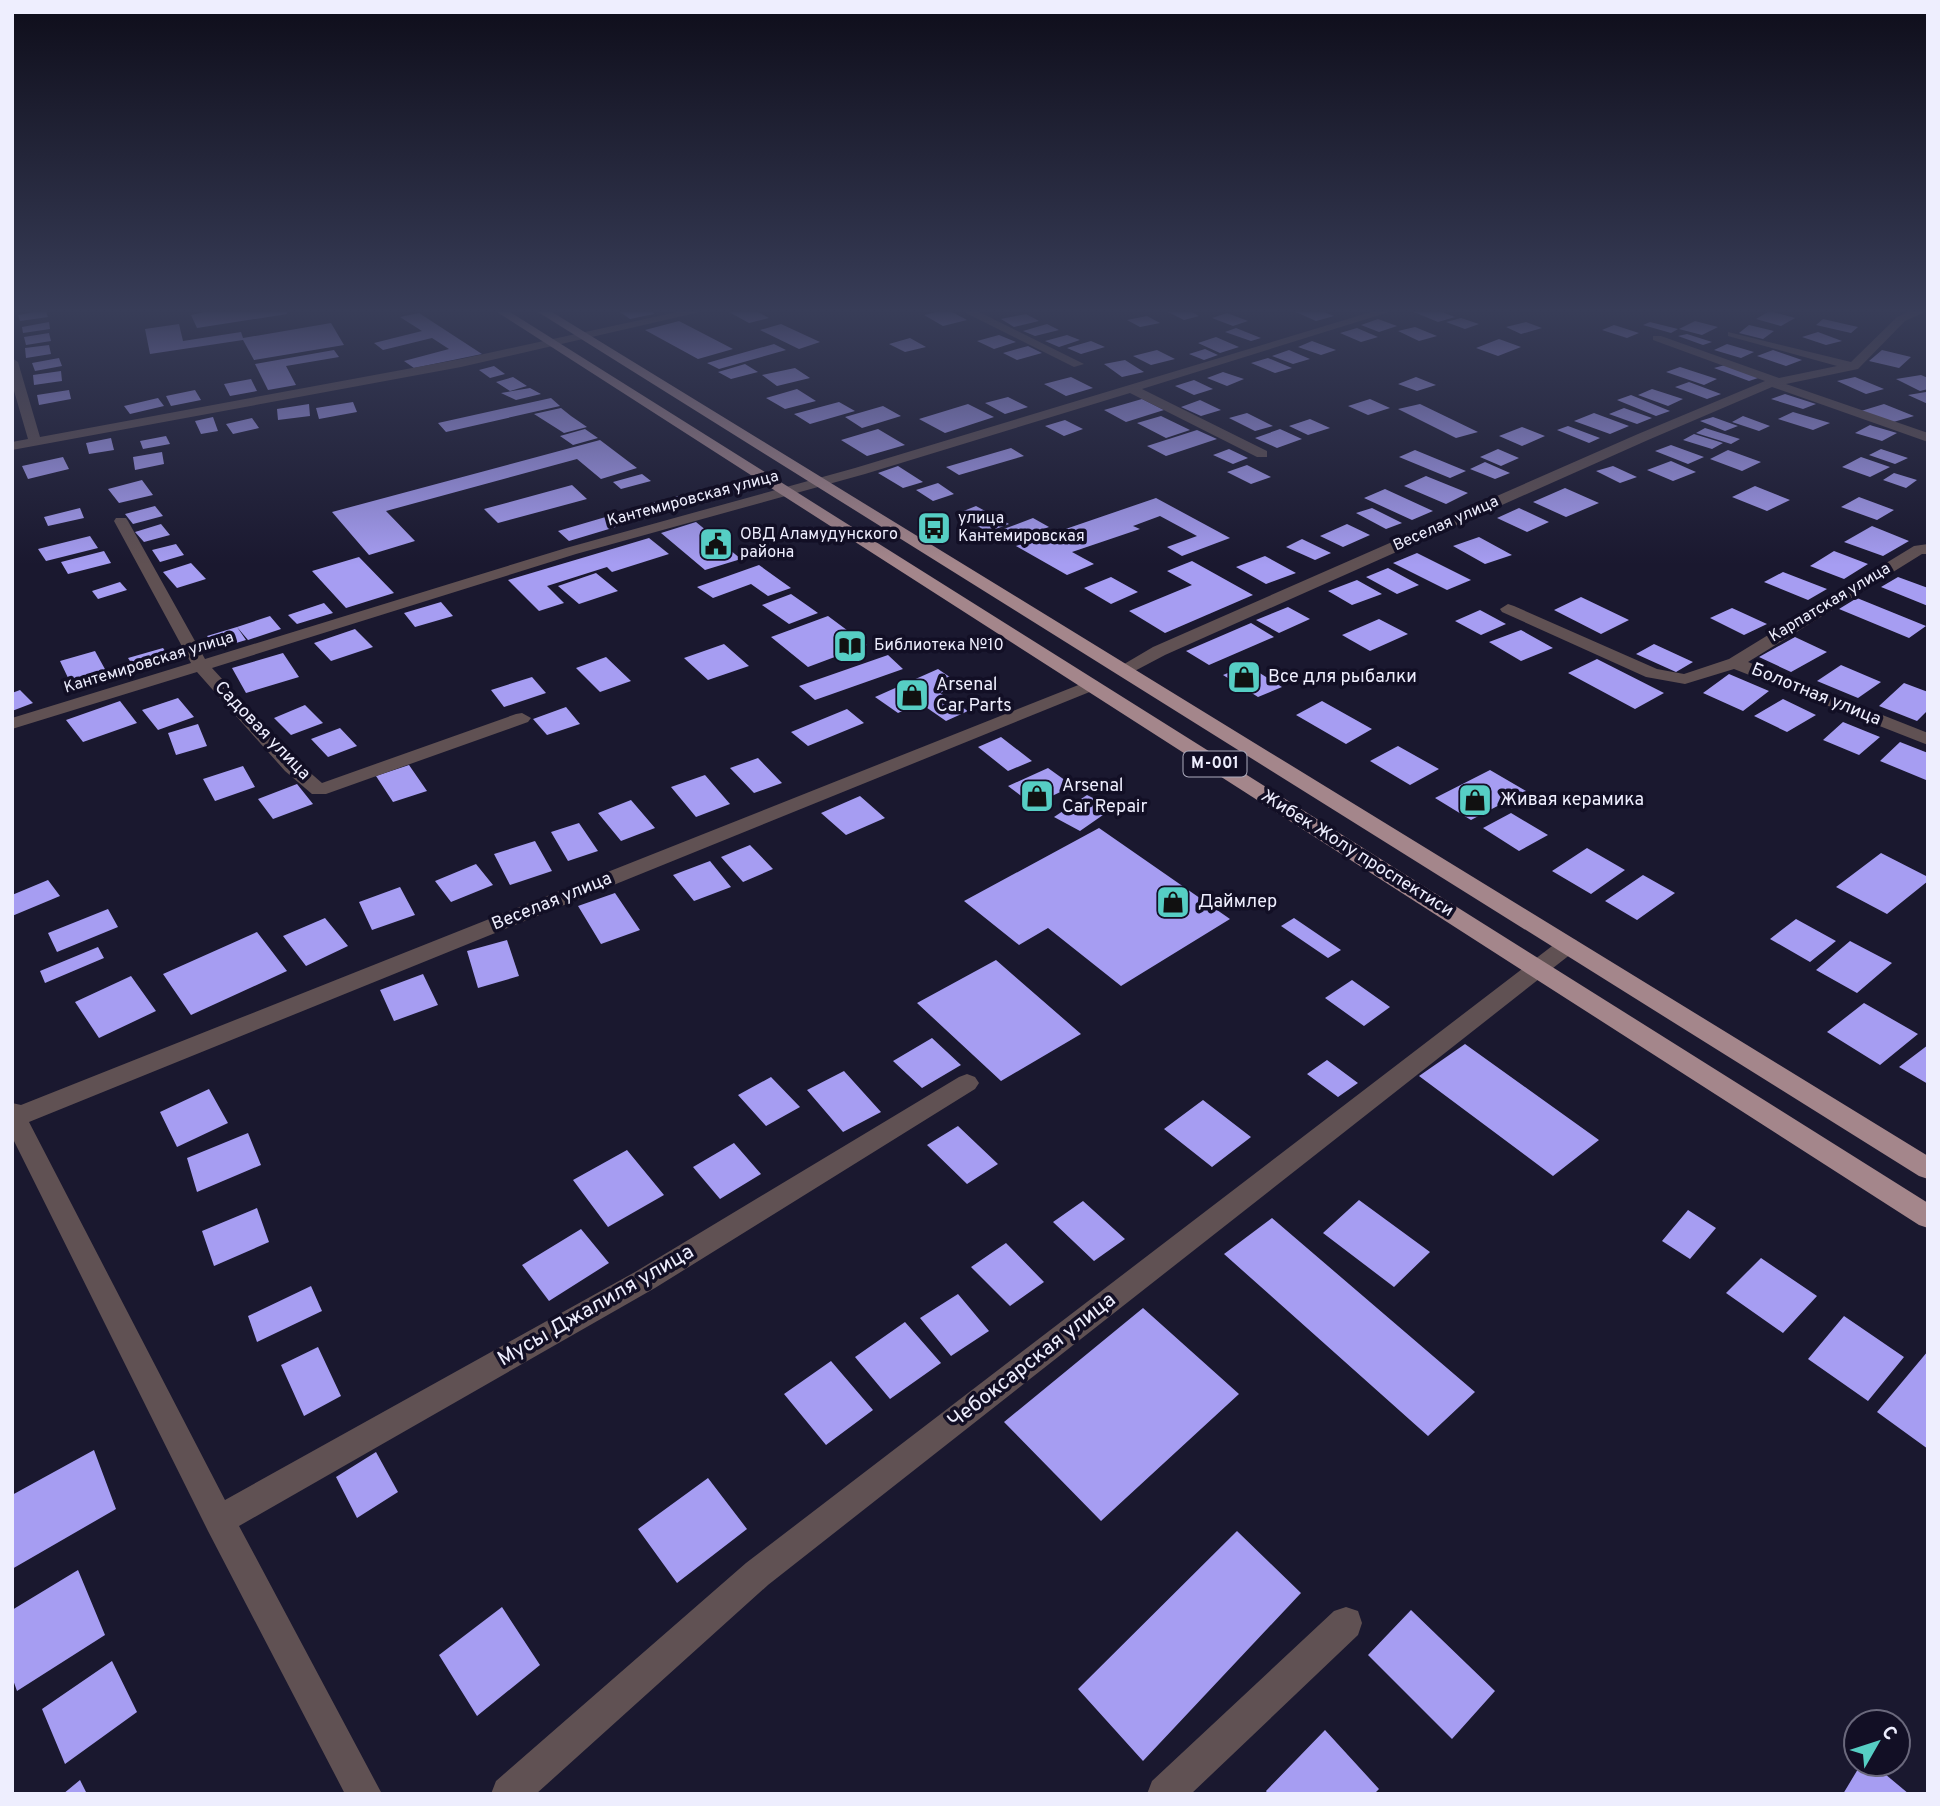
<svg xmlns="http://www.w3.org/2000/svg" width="1940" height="1806" font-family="Overpass,sans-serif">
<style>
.building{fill:#a69df2}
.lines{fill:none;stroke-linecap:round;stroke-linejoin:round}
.minor{fill:#605153;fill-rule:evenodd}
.major{fill:#a4868b;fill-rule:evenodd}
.labels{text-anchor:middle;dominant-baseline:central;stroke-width:7;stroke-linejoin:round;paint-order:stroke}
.far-street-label{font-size:16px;fill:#eeeefe;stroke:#120f25}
.far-poi-label{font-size:16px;fill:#eeeefe;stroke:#120f25;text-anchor:start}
.shield{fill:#120f25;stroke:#acabbd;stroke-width:2}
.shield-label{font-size:16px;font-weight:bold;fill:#eeeefe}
.poi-label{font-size:18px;fill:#eeeefe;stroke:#120f25;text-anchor:start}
.street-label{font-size:18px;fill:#eeeefe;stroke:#120f25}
.near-street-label{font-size:21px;fill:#eeeefe;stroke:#120f25}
</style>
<rect width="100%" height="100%" fill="#1a182f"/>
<!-- building -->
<path class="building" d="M35,312H46L48,317L20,321L18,315Z
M205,312H287V314L197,328L191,315Z
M620,312H653L654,314L630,319Z
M729,312H758L769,318L749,323Z
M937,312H952L967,320L943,326L924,315Z
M1168,312H1192L1199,316L1184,320Z
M1296,312H1324L1334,316L1316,321Z
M1414,312H1442L1455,317L1438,322Z
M1768,312H1773L1795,318L1781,326L1756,319Z
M419,313L482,354L414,368L404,361L449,349L432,338L383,350L374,343L422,331L400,317Z
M1227,313L1248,321L1233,326L1212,318Z
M1026,314L1039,321L1014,327L1001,319Z
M1147,316L1160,323L1140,327L1127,320Z
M1461,318L1479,324L1465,329L1446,322Z
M1378,319L1397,326L1379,332L1361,325Z
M1823,319L1858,327L1851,333L1816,325Z
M679,321L733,349L698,359L645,330Z
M1695,321L1718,327L1702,335L1679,329Z
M49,322L50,329L23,333L22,327Z
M1526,322L1542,328L1521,334L1506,327Z
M1650,322L1678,329L1671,333L1643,325Z
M331,323L344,345L254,360L243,340L150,354L145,329L179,324L183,341L241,332L243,338Z
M781,324L820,342L799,349L760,330Z
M1047,324L1059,330L1035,336L1023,331Z
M1614,325L1639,333L1627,338L1602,330Z
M1749,325L1774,331L1763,339L1739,333Z
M1415,327L1437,336L1419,341L1398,331Z
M1236,328L1261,338L1251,341L1225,332Z
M1357,328L1378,337L1361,342L1340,333Z
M1818,332L1842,341L1826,345L1802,337Z
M49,333L51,341L26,345L24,337Z
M1687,334L1712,342L1703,345L1678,336Z
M999,335L1016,342L994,349L977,341Z
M1067,335L1080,340L1059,347L1045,341Z
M1216,337L1239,347L1220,353L1198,343Z
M910,338L926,347L905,352L889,344Z
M1499,339L1521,347L1498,356L1476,348Z
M1091,341L1105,347L1081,354L1067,348Z
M1312,341L1336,350L1321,355L1298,347Z
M774,344L786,350L719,369L707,363Z
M1727,344L1754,352L1741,358L1714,350Z
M49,345L51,354L26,358L25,348Z
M1028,346L1042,353L1017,360L1003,353Z
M1205,349L1218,355L1204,360L1189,354Z
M334,350L339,357L286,366L296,385L268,390L255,364Z
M1157,350L1175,359L1151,365L1133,356Z
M1289,350L1310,359L1293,364L1272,356Z
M1773,350L1802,360L1786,366L1757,356Z
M1882,350L1911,357L1899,368L1869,361Z
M59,358L62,366L35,371L32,363Z
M1268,358L1292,368L1275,373L1251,363Z
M1125,360L1144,372L1122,377L1104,364Z
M745,364L758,372L731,379L718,372Z
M1725,365L1761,377L1749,381L1714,368Z
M494,366L505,374L490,378L479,370Z
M1680,367L1717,379L1704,385L1666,372Z
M795,368L810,378L777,386L762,375Z
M61,371L62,381L34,385L33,375Z
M1223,372L1244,379L1227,386L1207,378Z
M1921,375L1928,378V389L1920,391L1896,379Z
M513,377L527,386L510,391L496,382Z
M1071,377L1093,388L1066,396L1044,384Z
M1416,377L1436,385L1417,391L1398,384Z
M1855,377L1884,389L1866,394L1837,381Z
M251,379L257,391L230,396L224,384Z
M1194,380L1213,389L1194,395L1175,386Z
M1689,382L1721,394L1707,399L1675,387Z
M530,388L541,394L516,400L501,393Z
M797,389L816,401L785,409L766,398Z
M1652,389L1683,399L1668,406L1638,395Z
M69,390L71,399L39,405L37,395Z
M195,390L201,400L171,406L166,396Z
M1928,393V404L1908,395L1926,392Z
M1785,394L1816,404L1803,409L1771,399Z
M1631,395L1670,411L1656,416L1617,400Z
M1008,397L1028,407L1005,414L985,403Z
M158,398L164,406L130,414L124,406Z
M551,398L560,406L446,432L438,423Z
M1142,399L1164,410L1126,422L1104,410Z
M1370,399L1390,408L1368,415L1348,406Z
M1200,400L1221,410L1201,416L1181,407Z
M353,402L357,412L319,419L316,408Z
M839,402L855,411L810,424L794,414Z
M309,404L310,416L278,420L277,409Z
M968,404L994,417L945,433L919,419Z
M1420,404L1478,432L1456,438L1398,409Z
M1884,404L1914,416L1890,423L1861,411Z
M883,406L901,416L862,428L845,417Z
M561,408L571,416L587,427L564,433L534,414Z
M1624,408L1652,418L1637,424L1609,414Z
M1793,412L1830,423L1813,430L1778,419Z
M1247,413L1273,426L1255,431L1229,418Z
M1594,413L1629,426L1610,434L1574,421Z
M1161,416L1190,430L1166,438L1137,423Z
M1743,416L1770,426L1759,431L1732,422Z
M213,417L218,431L201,434L195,421Z
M1713,417L1738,426L1725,431L1700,421Z
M252,418L259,428L233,434L226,424Z
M1310,419L1330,428L1308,435L1289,426Z
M1065,420L1083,429L1064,436L1045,426Z
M1870,425L1873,426L1897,433L1882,441L1855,433Z
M1568,426L1600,438L1589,443L1557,430Z
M1522,427L1545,436L1522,446L1499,436Z
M1705,428L1740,439L1731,444L1696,433Z
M585,429L598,438L573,445L560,436Z
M878,429L905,445L867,456L841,440Z
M1280,429L1302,439L1277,448L1255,438Z
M1197,430L1217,439L1166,456L1147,446Z
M1694,434L1723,443L1712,449L1683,440Z
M166,436L170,444L143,449L140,441Z
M111,438L114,450L89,454L86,443Z
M600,440L637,468L601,479L577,459L386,511L415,541L369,555L332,512Z
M1671,445L1704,457L1688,464L1655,451Z
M1011,448L1024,456L959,475L946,467Z
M1229,449L1248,458L1233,464L1213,455Z
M1498,449L1519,458L1501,466L1480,457Z
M1881,449L1908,458L1895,464L1869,455Z
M1415,450L1466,471L1450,478L1399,457Z
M1728,450L1761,462L1742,471L1710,459Z
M162,452L164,464L135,470L133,457Z
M63,457L69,469L28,479L22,466Z
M1861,457L1890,467L1870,477L1842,467Z
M1671,461L1696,472L1673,481L1647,470Z
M1485,462L1510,473L1495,479L1470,469Z
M1247,465L1271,477L1251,484L1227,472Z
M898,466L923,482L903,488L878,473Z
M1613,466L1637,477L1620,483L1596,471Z
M1894,473L1917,480L1906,488L1883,480Z
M642,474L651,481L621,489L613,482Z
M1426,476L1468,493L1446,504L1404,486Z
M142,480L153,495L119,503L108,489Z
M938,483L954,494L933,501L916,490Z
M572,485L587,499L498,523L484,509Z
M1755,486L1790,500L1767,511L1732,497Z
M1565,488L1599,503L1566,517L1533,502Z
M1385,489L1433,511L1412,520L1364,498Z
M677,496L689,505L569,541L558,531Z
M1859,497L1894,510L1877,520L1841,507Z
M1156,498L1230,538L1182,556L1167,547L1197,536L1160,516L1133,526L1140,529L1072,552L1094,564L1067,575L1016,546Z
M155,506L163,516L133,524L125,514Z
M976,506L1009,524L988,532L956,514Z
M80,508L84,518L48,526L44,517Z
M1372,508L1402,523L1386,529L1356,513Z
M1519,508L1549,522L1527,532L1497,518Z
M1033,518L1049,527L1008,542L993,533Z
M696,522L741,559L705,570L661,533Z
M161,524L170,535L144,542L135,532Z
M1347,524L1370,535L1343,547L1320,536Z
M1872,526L1909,541L1883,556L1844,542Z
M90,536L98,548L46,561L38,549Z
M1479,537L1512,555L1485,564L1453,546Z
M649,538L669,554L612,572L607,567L547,586L564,603L539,611L508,580Z
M1302,539L1331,553L1315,560L1286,547Z
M176,544L184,555L160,562L152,550Z
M104,551L111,563L68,574L61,562Z
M1834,551L1868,564L1844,579L1810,566Z
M1417,553L1471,580L1447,590L1393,563Z
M1265,556L1296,573L1266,584L1236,567Z
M359,557L394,593L346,608L312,571Z
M1192,561L1253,595L1165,633L1129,611L1192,585L1167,571Z
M191,563L206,579L177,588L163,572Z
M759,565L791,588L768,596L751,584L713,598L697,587Z
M1388,568L1419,585L1397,594L1366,577Z
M1783,572L1827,589L1808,600L1764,582Z
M596,573L618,591L579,604L558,586Z
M1111,577L1138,592L1111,604L1084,588Z
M1898,577L1928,588V606L1881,587Z
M1357,580L1382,594L1352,605L1328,591Z
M120,582L127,590L98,599L92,591Z
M791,594L818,613L789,624L762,605Z
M1581,597L1629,620L1601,634L1554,610Z
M1857,598L1926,626L1909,638L1839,609Z
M441,602L453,616L415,627L404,613Z
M324,603L333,613L297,624L288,615Z
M1288,607L1310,619L1279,633L1256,620Z
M1732,608L1767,624L1744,635L1710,618Z
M1480,610L1506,624L1481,635L1455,621Z
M270,616L281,629L248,640L237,627Z
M828,616L867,645L808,667L771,637Z
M1379,619L1408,634L1370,651L1342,635Z
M1251,623L1274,637L1209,665L1186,651Z
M237,627L246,640L216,649L207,636Z
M355,629L373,647L331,661L314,643Z
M1521,630L1553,648L1521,661L1489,642Z
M1795,637L1827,652L1791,672L1759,657Z
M724,644L749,666L708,680L684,658Z
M1654,644L1693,662L1676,672L1636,654Z
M163,648L172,661L137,672L128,658Z
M95,651L106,671L70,682L60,661Z
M283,653L299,677L246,693L232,668Z
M888,655L903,669L815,700L799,686Z
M606,657L631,681L600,692L576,668Z
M1597,659L1664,693L1635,709L1568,673Z
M1247,665L1282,687L1258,697L1223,675Z
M1841,665L1881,682L1858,698L1817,681Z
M938,669L960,684L940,693L968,711L946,721L920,703L898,713L875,697Z
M1729,674L1769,691L1743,711L1703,693Z
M532,677L546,693L504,707L491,690Z
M1904,683L1928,692V710L1917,721L1879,706Z
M20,690L33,703L12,711V693Z
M178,698L194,717L158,730L142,710Z
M1783,699L1816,715L1787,732L1754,716Z
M120,701L137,723L83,742L66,720Z
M1322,701L1372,729L1346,744L1296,715Z
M305,705L323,723L291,735L274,718Z
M566,707L580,724L547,735L533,719Z
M847,709L864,723L808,746L791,732Z
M1843,722L1880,737L1859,755L1823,740Z
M198,724L207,746L176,755L168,733Z
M340,728L357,746L328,757L311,739Z
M1001,737L1032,761L1008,771L978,747Z
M1900,742L1928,753L1926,780L1880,761Z
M1398,746L1439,769L1410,785L1370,761Z
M758,758L782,783L754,793L730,768Z
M409,765L427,791L393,802L376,776Z
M243,766L255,787L215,801L203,779Z
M1048,768L1073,786L1033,805L1008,786Z
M1490,770L1526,791L1471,820L1435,798Z
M705,775L730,804L696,817L671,787Z
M297,784L313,804L273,819L258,799Z
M1087,795L1113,808L1080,831L1054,817Z
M860,796L885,818L846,835L821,813Z
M631,800L655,828L621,841L598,813Z
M1511,813L1548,835L1519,851L1483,828Z
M579,823L598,851L568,861L551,832Z
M1099,828L1230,919L1121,986L1048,928L1019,945L964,901Z
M535,841L552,871L510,885L494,854Z
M750,845L773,869L743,882L721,857Z
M1587,848L1625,870L1591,894L1552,871Z
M1881,853L1928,877V881L1887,914L1836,887Z
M710,861L731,887L694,901L673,875Z
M476,864L493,885L451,902L435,881Z
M1643,875L1675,893L1637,920L1605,901Z
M48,880L60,896L12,916V895Z
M400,887L415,915L372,930L359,902Z
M615,893L640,930L601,944L578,906Z
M108,909L118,927L57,952L48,933Z
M325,918L348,946L306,966L283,936Z
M1294,918L1341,950L1328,958L1281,926Z
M1796,919L1836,941L1810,962L1770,939Z
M257,932L287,971L191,1015L163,974Z
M507,940L519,976L478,988L467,951Z
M1850,941L1892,963L1857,993L1816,970Z
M98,947L104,958L45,983L40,971Z
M996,960L1081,1034L1001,1081L917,1003Z
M423,974L438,1005L394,1021L380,990Z
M131,976L156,1011L99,1038L75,1002Z
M1352,980L1390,1007L1364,1026L1325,998Z
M1864,1003L1918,1034L1880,1065L1827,1032Z
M932,1038L961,1065L922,1088L893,1061Z
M1465,1044L1599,1140L1553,1176L1419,1076Z
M1928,1045V1084L1899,1067Z
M1327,1060L1358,1083L1338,1097L1307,1074Z
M844,1071L881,1112L843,1132L807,1090Z
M771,1077L800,1107L766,1126L738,1095Z
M209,1089L228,1123L177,1147L160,1112Z
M1203,1100L1251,1137L1212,1167L1164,1129Z
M958,1126L998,1164L967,1184L927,1145Z
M248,1133L261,1165L197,1192L187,1158Z
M734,1143L761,1174L720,1199L693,1167Z
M627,1150L664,1195L608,1227L573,1180Z
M1359,1200L1430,1252L1394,1287L1323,1233Z
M1083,1201L1125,1239L1094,1261L1053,1222Z
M257,1208L269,1242L214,1266L202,1231Z
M1688,1210L1716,1228L1690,1259L1662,1241Z
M1272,1218L1475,1392L1428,1436L1224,1254Z
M581,1229L609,1263L549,1301L522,1265Z
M1006,1243L1044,1282L1010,1306L971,1267Z
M1761,1258L1817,1296L1783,1333L1726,1293Z
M311,1286L322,1311L257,1342L248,1316Z
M958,1294L989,1331L951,1356L920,1318Z
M1143,1308L1239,1394L1101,1521L1004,1422Z
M1844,1316L1904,1357L1868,1401L1808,1359Z
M905,1322L941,1363L890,1399L855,1357Z
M318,1347L341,1396L304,1416L281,1365Z
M1928,1351V1449L1877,1412Z
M831,1361L873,1410L826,1445L784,1394Z
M94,1450L116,1509L12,1569V1495Z
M376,1452L398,1492L357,1518L336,1477Z
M708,1478L747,1529L677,1583L638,1529Z
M1237,1531L1301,1593L1143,1761L1078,1689Z
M78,1570L105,1635L17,1691L12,1677V1610Z
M502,1607L540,1665L477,1716L439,1655Z
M1411,1610L1495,1691L1452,1739L1368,1655Z
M112,1661L137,1712L65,1764L42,1709Z
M1325,1730L1379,1789L1374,1794H1268L1266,1791Z
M1861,1764H1873L1909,1794H1843Z
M80,1780L87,1794H63Z"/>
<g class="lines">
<!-- minor -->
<path class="minor" d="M677,312H700L461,367L12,450V442L28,439L12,384V358L18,362L40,437L461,359Z
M964,312H979L1084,364L1074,367Z
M1371,312H1389L1142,389L1267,451V457H1257L1130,393L865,474L576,554L212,668L299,763L322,783L516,714L522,713L531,718L528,722L326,794H312L285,771L197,672L12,729V718L191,663L114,521L116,518H126L128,521L205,659L566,548L855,468Z
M1908,312H1925L1905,321L1858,369L1786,384L1928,433V442L1772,387L1648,440L1165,655L1129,674L1123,675L1114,670L1153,647L1638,434L1765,381L1653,340V336H1661L1779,378L1837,366L1728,336V332L1851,362L1897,317Z
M1928,544V554H1922L1748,662L1928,733V745L1734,669L1685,684L1646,677L1502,612L1500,609L1508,604L1514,606L1657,669L1684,674L1729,659L1914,546Z
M1091,680L1097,681L1100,685L1097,689L29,1122L225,1500L635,1272L959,1077L967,1074L975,1077L979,1083L975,1089L655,1288L239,1526L382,1794H345L208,1531L12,1137V1103L21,1105Z
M1568,938L1576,940L1579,945L1576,950L768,1585L536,1794H491L496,1781L746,1563L1560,940Z
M1346,1607L1358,1611L1362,1623L1358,1635L1191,1794H1147L1152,1781L1334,1611Z"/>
<!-- major -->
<path class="major" d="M497,312H510L1928,1203V1228L1919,1225Z
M538,312H552L1928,1156V1179L1919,1176Z"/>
</g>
<!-- sky -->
<linearGradient id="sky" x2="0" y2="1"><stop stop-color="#0e0d1a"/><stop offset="0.55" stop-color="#383d58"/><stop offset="1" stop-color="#383d58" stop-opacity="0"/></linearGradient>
<rect width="1940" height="565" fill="url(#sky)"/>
<!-- icons -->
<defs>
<g id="bus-square" transform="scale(1.75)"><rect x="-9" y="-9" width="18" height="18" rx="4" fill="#56cec4" stroke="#120f25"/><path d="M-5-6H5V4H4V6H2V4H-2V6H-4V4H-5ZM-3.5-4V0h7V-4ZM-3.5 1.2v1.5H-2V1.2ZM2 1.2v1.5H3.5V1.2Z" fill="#111"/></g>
<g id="civic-square" transform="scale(1.75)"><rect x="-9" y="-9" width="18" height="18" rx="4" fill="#56cec4" stroke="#120f25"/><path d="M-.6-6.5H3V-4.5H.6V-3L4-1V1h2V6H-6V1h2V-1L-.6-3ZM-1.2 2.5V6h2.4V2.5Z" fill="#111"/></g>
<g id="library-square" transform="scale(1.75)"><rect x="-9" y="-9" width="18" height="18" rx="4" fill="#56cec4" stroke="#120f25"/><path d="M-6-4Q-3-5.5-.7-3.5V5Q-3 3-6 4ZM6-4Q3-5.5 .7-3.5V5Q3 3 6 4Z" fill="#111"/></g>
<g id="shop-square" transform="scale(1.75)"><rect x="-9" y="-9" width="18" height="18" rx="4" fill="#56cec4" stroke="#120f25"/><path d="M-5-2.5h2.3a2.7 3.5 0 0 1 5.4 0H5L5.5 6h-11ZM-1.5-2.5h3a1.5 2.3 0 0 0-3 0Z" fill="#111"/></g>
</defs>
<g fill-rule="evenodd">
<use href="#bus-square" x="934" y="528"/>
<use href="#civic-square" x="716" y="544"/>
<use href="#library-square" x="850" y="646"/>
<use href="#shop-square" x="1244" y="677"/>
<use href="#shop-square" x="912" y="695"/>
<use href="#shop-square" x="1037" y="796"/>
<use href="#shop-square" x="1475" y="800"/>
<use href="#shop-square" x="1173" y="902"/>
</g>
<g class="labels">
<!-- far-street labels -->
<g class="far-street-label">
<text transform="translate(693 499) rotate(-15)">Кантемировская улица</text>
<text transform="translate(1446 524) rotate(-24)">Веселая улица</text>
<text transform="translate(1830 603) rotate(-31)">Карпатская улица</text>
<text transform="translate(149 663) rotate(-17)">Кантемировская улица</text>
</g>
<!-- far-poi labels -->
<g class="far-poi-label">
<text x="958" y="519">улица<tspan x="958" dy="18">Кантемировская</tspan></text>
<text x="740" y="535">ОВД Аламудунского<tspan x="740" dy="18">района</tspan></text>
<text x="874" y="646">Библиотека №10</text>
</g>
<!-- shield labels -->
<rect class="shield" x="1183.5" y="751.5" width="63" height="25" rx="5"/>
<g class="shield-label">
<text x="1215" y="764">М-001</text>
</g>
<!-- poi labels -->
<g class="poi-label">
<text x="1268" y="677">Все для рыбалки</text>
<text x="936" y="685">Arsenal<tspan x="936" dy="21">Car Parts</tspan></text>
<text x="1062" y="786">Arsenal<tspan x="1062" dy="21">Car Repair</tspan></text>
<text x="1500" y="800">Живая керамика</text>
<text x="1198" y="902">Даймлер</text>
</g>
<!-- street labels -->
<g class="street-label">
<text transform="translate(1816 695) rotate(22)">Болотная улица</text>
<text transform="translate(262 731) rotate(46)">Садовая улица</text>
<text transform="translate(1357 854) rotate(32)">Жибек Жолу проспектиси</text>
<text transform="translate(552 902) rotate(-22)">Веселая улица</text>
</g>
<!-- near-street labels -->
<g class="near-street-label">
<text transform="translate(596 1306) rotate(-30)">Мусы Джалиля улица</text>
<text transform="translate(1032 1361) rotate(-38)">Чебоксарская улица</text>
</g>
</g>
<!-- border -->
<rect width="1940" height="1806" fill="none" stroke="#eeeefe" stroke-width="28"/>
<!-- north arrow -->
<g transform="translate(1877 1743) rotate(51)"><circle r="33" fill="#120f25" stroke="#6a687c" stroke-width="2"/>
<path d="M0-5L12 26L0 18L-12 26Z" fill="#56cec4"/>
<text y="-10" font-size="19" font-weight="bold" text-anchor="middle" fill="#eeeefe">С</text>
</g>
</svg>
